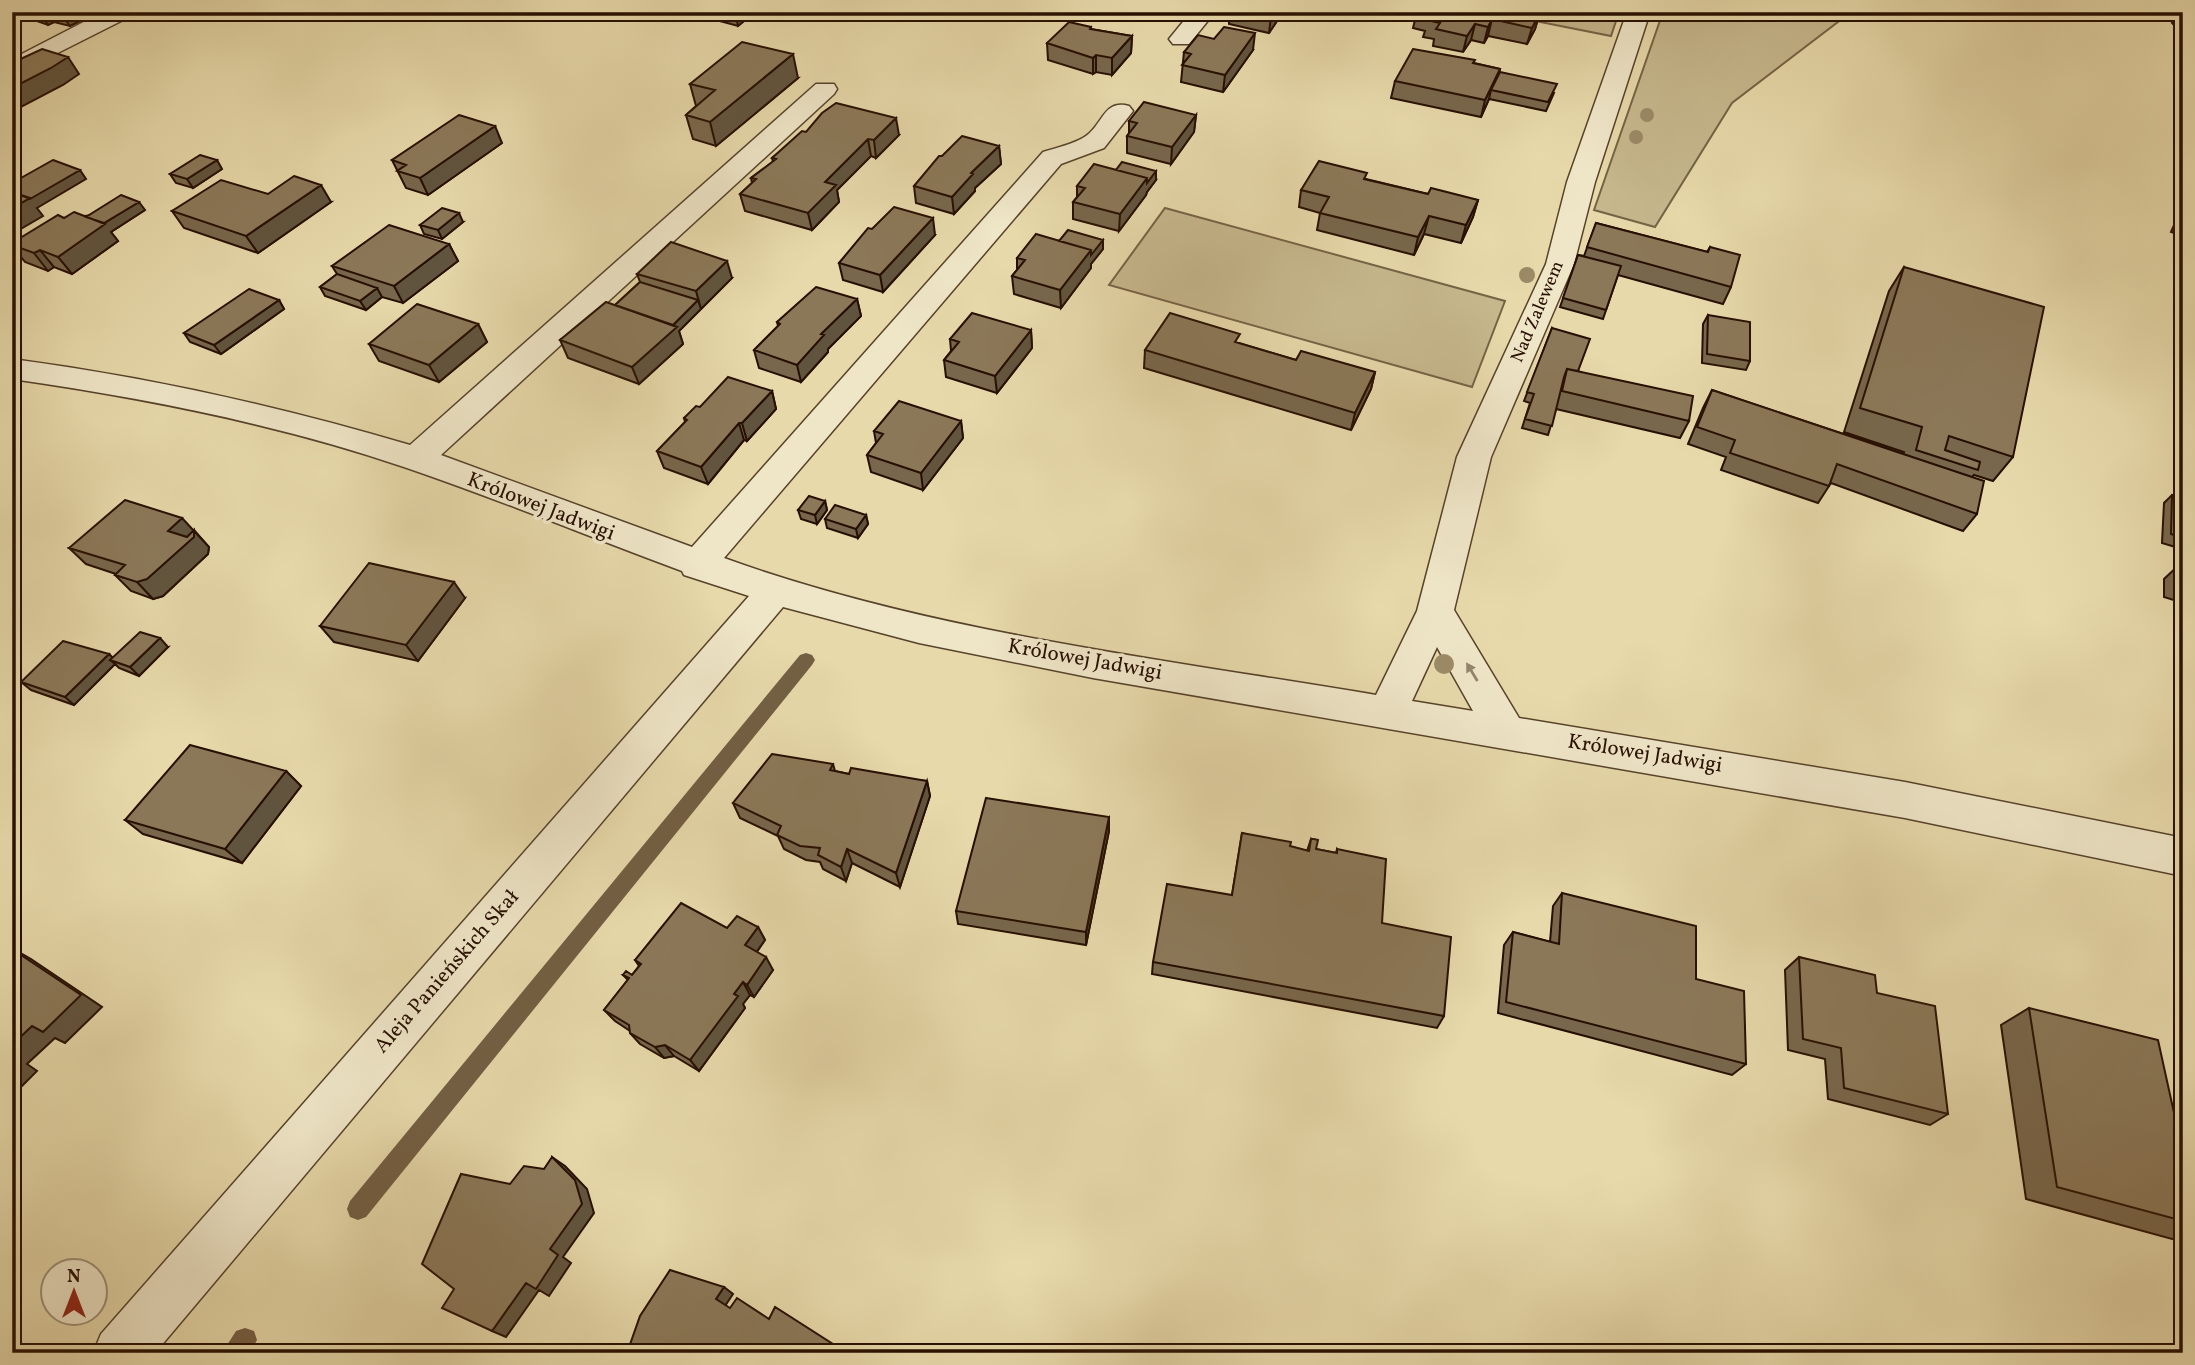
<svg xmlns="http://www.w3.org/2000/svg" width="2195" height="1365" font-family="Vollkorn,serif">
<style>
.green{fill:#c6b78d;stroke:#766346;stroke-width:2}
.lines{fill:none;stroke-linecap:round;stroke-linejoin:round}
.stream{fill:#735f43;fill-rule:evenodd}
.minor-casing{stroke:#57422a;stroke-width:3}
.minor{fill:#efe6c8;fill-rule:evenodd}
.tree{fill:#9c8a67}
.wall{fill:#78674c;stroke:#270f00;stroke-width:2}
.shaded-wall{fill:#61543e;stroke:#270f00;stroke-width:2}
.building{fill:#8b7858;stroke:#270f00;stroke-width:2}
.oneway{fill:#95856e}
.labels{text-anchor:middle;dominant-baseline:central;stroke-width:7;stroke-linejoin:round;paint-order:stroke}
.far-street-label{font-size:18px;fill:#270f00;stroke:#efe6c8}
.street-label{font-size:21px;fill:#270f00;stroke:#efe6c8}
</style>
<rect width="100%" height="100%" fill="#e7d9aa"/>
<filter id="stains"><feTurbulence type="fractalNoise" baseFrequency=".00286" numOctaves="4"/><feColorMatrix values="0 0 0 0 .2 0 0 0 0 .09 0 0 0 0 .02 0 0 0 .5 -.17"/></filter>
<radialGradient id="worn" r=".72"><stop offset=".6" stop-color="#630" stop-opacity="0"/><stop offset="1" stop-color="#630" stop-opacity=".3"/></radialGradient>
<!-- green -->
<path class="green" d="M1490,12H1619L1611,36Z
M1663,12H1851L1732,103L1655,227L1594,210Z
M1165,208L1505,301L1472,387L1109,285Z"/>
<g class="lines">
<!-- stream -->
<path class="stream" d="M806,653L812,655L815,660L812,665L366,1217L358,1220L350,1217L347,1209L350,1201L800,655Z
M245,1328L254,1331L257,1340L250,1353H222L236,1331Z"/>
<!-- minor casing -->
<g class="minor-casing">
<path id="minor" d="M103,12H132L129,17L12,76V59Z
M1191,12H1215L1189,44H1173L1169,39Z
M1627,12H1650L1595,182L1574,264L1491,457L1454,610L1519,718L1905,782L2183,838V876L1905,818L1093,678L919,643L783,607L155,1353H93L101,1334L749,596L684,575L682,571C590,537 498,499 404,467C278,424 145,398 12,379V359C148,377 279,406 410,445L816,84H834L837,89L834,94L441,455L692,547L1043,152C1055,148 1075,144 1086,136C1103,124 1104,99 1129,106L1133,111L1104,148L1061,164L724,558C928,632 1162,659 1376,695L1417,611L1457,457L1546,264L1567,182ZM1437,647L1473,711L1412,701Z"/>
</g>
<!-- minor -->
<use href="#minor" class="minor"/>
</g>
<!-- trees -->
<g class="tree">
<circle cx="1647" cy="115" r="7"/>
<circle cx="1636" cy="137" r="7"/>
<circle cx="1527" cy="275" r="8"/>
<circle cx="1444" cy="664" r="10"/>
</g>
<!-- wall -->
<path class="wall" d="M27,12H98L70,26L54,22L48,25L31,19Z
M686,12H755L738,26Z
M1229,12H1283L1269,33L1229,24Z
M1417,12H1540L1535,29L1527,44L1488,36L1484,43L1471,40L1463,52L1433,46L1434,39L1423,37L1425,31L1413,28Z
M2179,12H2183V35L2172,23Z
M1091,27V29L1132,36L1131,53L1112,75L1096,72L1093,74L1048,60L1047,43Z
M1253,50L1223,92L1181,82L1184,52Z
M1474,63L1500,69L1497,78L1554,93L1546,111L1489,99L1481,117L1391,98L1395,81Z
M798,78L716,146L693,139L686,115L696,106L690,84Z
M1196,115L1194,132L1171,164L1127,153V136L1129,133V121Z
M806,132L899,135L876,158L871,156L837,190L839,202L812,230L745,211L740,194L752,183L751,178L773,162L772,158Z
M502,143L428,195L406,188L392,160Z
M999,146L1001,164L975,188V191L954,214L916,203L914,186L942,156Z
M222,169L193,188L176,183L170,174Z
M1366,179L1428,194L1478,200L1473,217L1461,243L1424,234L1414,255L1317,230L1320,213L1299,207L1301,190Z
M1156,180L1147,192L1146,195L1119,231L1073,219V202L1077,197V186Z
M331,202L258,253L184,228L172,211Z
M2183,205V236L2171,232Z
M145,210L111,232L118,241L72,274L54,267L48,271L25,262L12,246V243L64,218Z
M463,222L442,239L424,234L420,225Z
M1596,223L1707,252L1710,247L1731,287L1723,304L1618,275L1603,319L1560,307L1578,255L1584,256Z
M872,229L935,235L883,292L843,280L839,263Z
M1103,240V249L1091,264V268L1061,308L1014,294L1012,276L1017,270V258L1059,241Z
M449,244L458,261L403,303L382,297L366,310L325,296L320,287L337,274L332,266Z
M1904,267L2013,457L1993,481L1974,475L1972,477L1977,514L1963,531L1831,483L1818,503L1721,470L1726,457L1688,444L1703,408L1712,390L1903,454L1904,452L1844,432L1889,291Z
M637,274L732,278L679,331L683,344L639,384L568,358L560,340L615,305L640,282Z
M857,299L861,316L828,349V352L801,382L759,368L754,350L778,326L777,322Z
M279,300L284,309L221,354L190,342L184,333Z
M1708,315L1750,361L1746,370L1702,363L1703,324Z
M478,324L487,342L439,382L379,361L369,344Z
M1552,328L1578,371L1689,421L1680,438L1556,409L1548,435L1522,428L1530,403L1524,401Z
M1031,330L1032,348L997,393L946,377L944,360L951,351L950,339Z
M1239,343L1296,360L1375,372L1371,389L1351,430L1144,368L1145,350Z
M772,391L776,409L747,441L744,440L708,484L664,468L657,451L685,422L684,418L700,407Z
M961,421L963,438L923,490L871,472L867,455L876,443L874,431Z
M2172,495L2183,498V603L2164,597V579L2180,564V551L2182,549L2162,543L2164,503Z
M825,501L827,510L817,524L801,519L798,510Z
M866,515L868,524L858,538L827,528L825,519Z
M194,530L209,547L208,554L163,596L153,599L131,591L115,575L116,574L86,564L69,548Z
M465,598L418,661L334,642L320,626Z
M168,647L139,676L119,668L115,664L74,705L31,690L21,682L109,654L112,658Z
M833,764L835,771L849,774L927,781L930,796L900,887L852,863L846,881L823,869L820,862L806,860L784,849L778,836L740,818L733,803Z
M286,771L301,786L242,863L143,834L125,820Z
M1109,817V831L1086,945L958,924L956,911Z
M1242,833L1307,851L1311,839L1316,849L1336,853L1337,849L1382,923L1444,1016L1437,1028L1152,974L1153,962L1232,895Z
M1562,893L1696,979L1746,1064L1732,1075L1498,1013L1504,945L1513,932L1550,942L1553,906Z
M758,927L765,940L757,952L773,970L754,997L750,995L743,1004L745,1008L699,1071L674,1056L664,1058L640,1044L630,1033V1031L615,1021L604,1010L628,980L623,975H632L639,966L635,960L727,928Z
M1799,957L1877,993L1948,1114L1930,1125L1828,1099L1825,1059L1788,1050L1785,970Z
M2029,1008L2178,1131L2183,1132V1242L2026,1199L2001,1025Z"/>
<!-- shaded-wall -->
<path class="shaded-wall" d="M75,12H98L70,26L64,18Z
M735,12H755L738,26Z
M1274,12H1283L1269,33L1271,16Z
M1540,12L1535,29L1527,44L1532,28Z
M48,13L54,22L48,25L42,16Z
M1492,19L1488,36L1484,43L1488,27Z
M1475,24L1471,40L1463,52L1467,36Z
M1255,33L1253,50L1223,92L1225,75Z
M1132,36L1131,53L1112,75V58Z
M793,54L798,78L716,146L710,122Z
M1096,55V72L1093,74V58Z
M68,57L79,74L63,85L17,109L12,103V88Z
M1500,69L1495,86L1491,90L1489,99L1481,117L1485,100Z
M1196,115L1194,132L1171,164L1172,147Z
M896,118L899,135L876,158L874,140Z
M495,126L502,143L428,195L420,178Z
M868,139L871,156L837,190L839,202L812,230L808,213L825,182Z
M999,146L1001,164L975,188V191L954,214L952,197L971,173Z
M217,160L222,169L193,188L187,179Z
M80,170L86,179L37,208L43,216L12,234V208Z
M1156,171V180L1147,192L1146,195L1119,231L1120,214L1147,178Z
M321,185L331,202L258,253L246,236Z
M1478,200L1473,217L1461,243L1466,225Z
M139,202L145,210L111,232L118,241L72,274L58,257L98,227Z
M459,213L463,222L442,239L438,230Z
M1429,216L1424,234L1414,255L1418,237Z
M933,218L935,235L883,292L880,275Z
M1103,240V249L1091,264V268L1061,308L1060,290L1091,250Z
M449,244L458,261L403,303L394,286Z
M40,250L54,267L48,271L34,253Z
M727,261L732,278L701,309L696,291Z
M377,288L382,297L366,310L360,301Z
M857,299L861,316L828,349V352L801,382L797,365L821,334Z
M279,300L284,309L221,354L214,345Z
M698,300L701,309L679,331L683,344L639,384L632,367Z
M478,324L487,342L439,382L429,365Z
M1031,330L1032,348L997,393L995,376Z
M1375,372L1371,389L1351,430L1355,413Z
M772,391L776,409L747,441L742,423Z
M961,421L963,438L923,490L921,473Z
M739,423L744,440L708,484L701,467Z
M825,501L827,510L817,524L815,515Z
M866,515L868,524L858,538L856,529Z
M182,518L209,547L208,554L163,596L153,599L137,582L168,531Z
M454,582L465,598L418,661L406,645Z
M160,638L168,647L139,676L130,667Z
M109,654L117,662L110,660L115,664L74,705L65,697Z
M286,771L301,786L242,863L225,849Z
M927,781L930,796L900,887L896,873Z
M1109,817V831L1086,945V932Z
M847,849L852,863L846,881L841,867Z
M758,927L765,940L752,958L745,945Z
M12,948L31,959L102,1007L65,1043L55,1038L27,1064L37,1071L12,1096Z
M766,957L773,970L754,997L747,985Z
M743,982L750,995L743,1004L745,1008L699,1071L690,1060L734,994Z
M665,1045L674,1056L664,1058L655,1047Z
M552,1157L565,1166L587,1189L594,1213L563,1257L571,1263L549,1296L539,1290L506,1337L492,1331L550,1249Z
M724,1287L733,1294L725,1306L716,1299Z"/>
<!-- building -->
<path class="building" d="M30,12H75L64,18L48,13L42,16Z
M1252,12H1274L1271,16Z
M1420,12H1540L1532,28L1492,19L1488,27L1475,24L1467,36L1436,29L1440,23L1427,20L1430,14Z
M1069,22L1091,27L1090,29L1132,36L1112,58L1096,55L1093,58L1047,43Z
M1224,27L1255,33L1225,75L1182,65L1191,54L1184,52L1198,35L1214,39Z
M742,42L793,54L710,122L686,115L715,90L690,84Z
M42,49L68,57L51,68L12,88V63Z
M1413,49L1475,60L1473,63L1500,69L1485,100L1395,81Z
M1500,72L1557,84L1548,102L1491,90Z
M1144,102L1196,115L1172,147L1127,136L1137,123L1129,121Z
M836,103L896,118L874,140L868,139L825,182L836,185L808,213L740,194L756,179L751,178L776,159L772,158L802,131L806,132L822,113Z
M459,115L495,126L420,178L397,171L406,165L392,160Z
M962,136L999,146L971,173L973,174L952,197L914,186L939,156H942Z
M200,155L217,160L187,179L170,174Z
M53,160L80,170L30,199L18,194L12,197V183Z
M1319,161L1367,173L1364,179L1428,194L1431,188L1478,200L1466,225L1429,216L1418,237L1320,213L1329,197L1301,190Z
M1122,162L1156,171L1147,183V178L1116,170Z
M1094,164L1147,178L1120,214L1073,202L1085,188L1077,186Z
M294,176L321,185L246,236L172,211L221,180L268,194Z
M18,194L30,198L12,208V197Z
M121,195L139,202L104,223L86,217Z
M894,207L933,218L880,275L839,263L868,228L872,229Z
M442,208L459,213L438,230L420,225Z
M74,212L105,224L58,257L40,250L34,253L12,245V243L58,215L64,218Z
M1596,223L1708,252L1710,247L1740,255L1731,287L1587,247Z
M389,225L449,244L394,286L332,266Z
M1068,230L1103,240L1091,255V250L1059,241Z
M1036,234L1091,250L1060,290L1012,276L1025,260L1017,258Z
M671,242L727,261L696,291L637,274Z
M1578,255L1621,266L1606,310L1563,298Z
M1904,267L2044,307L2013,457L1949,436L1945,450L1980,462L1978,470L1916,450L1922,427L1860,408Z
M337,274L377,288L360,301L320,287Z
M640,282L698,300L673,325L615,305Z
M816,287L857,299L821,334L824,335L797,365L754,350L780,324L777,322Z
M249,289L279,300L214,345L184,333Z
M606,302L677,327L632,367L560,340Z
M417,304L478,324L429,365L369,344Z
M972,313L1031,330L995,376L944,360L959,342L950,339Z
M1170,313L1240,334L1235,342L1296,360L1301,351L1375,372L1355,413L1145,350Z
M1708,315L1750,322V361L1707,354Z
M1552,328L1590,339L1578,371L1567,369L1564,377L1552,426L1525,419L1534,394L1527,392Z
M1567,369L1693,396L1689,421L1562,391Z
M728,377L772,391L742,423H739L701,467L657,451L687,420L684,418L696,406L700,407Z
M1712,390L1984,481L1977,514L1837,464L1829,486L1730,453L1735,440L1697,427Z
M899,401L961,421L921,473L867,455L883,434L874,431Z
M2172,495L2183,498V538L2171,534Z
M809,496L825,501L815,515L798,510Z
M125,500L182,518L168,531L187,537L194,530V537L147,579L137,582L115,575L125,565L69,548Z
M835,505L866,515L856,529L825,519Z
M369,563L454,582L406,645L320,626Z
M140,632L160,638L130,667L110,660Z
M63,641L109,654L65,697L21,682Z
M190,745L286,771L225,849L125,820Z
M772,754L833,764L830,770L849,774L851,768L927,781L896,873L847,849L841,867L818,855L820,848L800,846L777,835L781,826L733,803Z
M986,798L1109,817L1086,932L956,911Z
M1242,833L1291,842L1290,846L1309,851L1311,839H1314L1318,840L1316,849L1337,853V849L1386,859L1382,923L1451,937L1444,1016L1153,962L1167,884L1232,895Z
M1562,893L1696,926V979L1744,991L1746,1064L1506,1002L1513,932L1559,944Z
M681,903L727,928L737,916L758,927L745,945L766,957L747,985L743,982L734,994L738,996L690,1060L665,1045L655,1047L630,1033L629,1025L604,1010L629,978L623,975L626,971L632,975L641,964L635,960Z
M12,949L81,995L43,1032L32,1026L12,1045Z
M1799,957L1875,975L1877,993L1935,1006L1948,1114L1844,1088L1841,1048L1803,1039Z
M2029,1008L2158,1040L2178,1131L2183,1132V1221L2057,1187Z
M552,1157L575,1180L582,1204L550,1249L558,1255L536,1289L526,1283L492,1331L442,1308L454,1289L422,1264L461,1174L510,1184L524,1166L544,1169Z
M670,1270L724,1287L716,1299L730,1308L737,1298L769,1319L775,1307L847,1353H627L640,1316Z"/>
<!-- one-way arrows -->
<defs><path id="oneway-solid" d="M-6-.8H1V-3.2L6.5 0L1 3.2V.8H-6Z" transform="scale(1.75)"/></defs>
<use class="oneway" href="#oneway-solid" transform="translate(1472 672) rotate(-121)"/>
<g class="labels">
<!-- far-street labels -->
<g class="far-street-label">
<text transform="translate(1538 312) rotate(-67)">Nad Zalewem</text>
</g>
<!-- street labels -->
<g class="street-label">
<text transform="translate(541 507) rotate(21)">Królowej Jadwigi</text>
<text transform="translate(1085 660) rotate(10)">Królowej Jadwigi</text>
<text transform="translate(1645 754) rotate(9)">Królowej Jadwigi</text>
<text transform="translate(447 972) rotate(-49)">Aleja Panieńskich Skał</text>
</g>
</g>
<!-- margin -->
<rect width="2195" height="1365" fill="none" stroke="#e7d9aa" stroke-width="42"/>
<rect x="14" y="14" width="2167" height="1337" fill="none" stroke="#270f00" stroke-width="3.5"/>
<rect x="21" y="21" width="2153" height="1323" fill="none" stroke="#270f00" stroke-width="2"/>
<!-- north arrow -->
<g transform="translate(74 1292)"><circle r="33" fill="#efe6c8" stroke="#9f9078" stroke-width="2"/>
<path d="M0-5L12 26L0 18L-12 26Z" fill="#8f2418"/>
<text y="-10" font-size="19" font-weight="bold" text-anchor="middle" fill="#270f00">N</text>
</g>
<rect width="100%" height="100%" filter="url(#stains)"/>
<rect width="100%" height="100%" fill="url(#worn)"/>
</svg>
